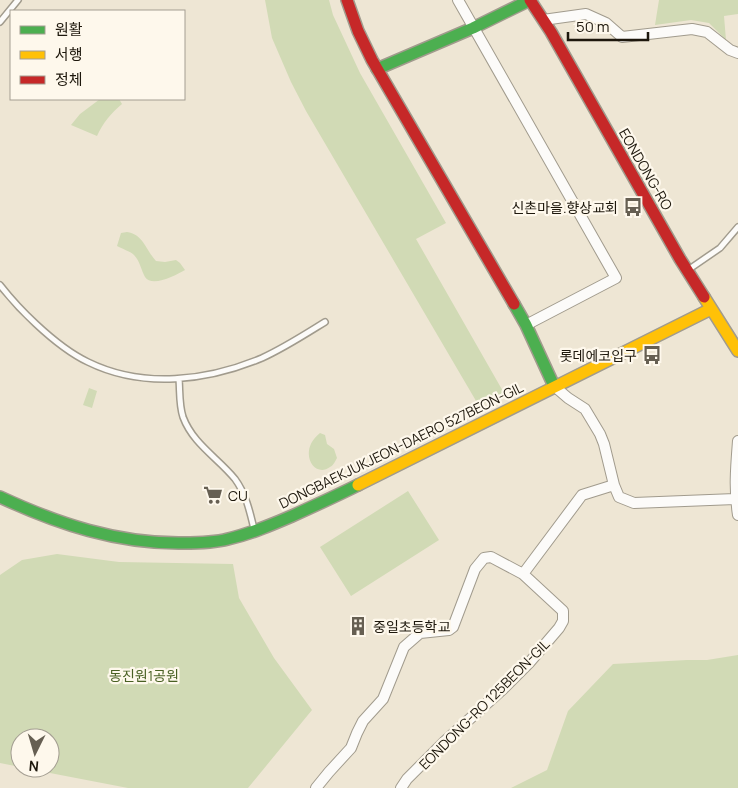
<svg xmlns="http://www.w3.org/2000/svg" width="738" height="788" font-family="Manrope,'Noto Sans KR',sans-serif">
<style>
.green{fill:#d1dab5}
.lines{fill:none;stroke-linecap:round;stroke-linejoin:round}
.lane-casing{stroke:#a19b8d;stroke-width:8}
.street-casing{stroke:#a19b8d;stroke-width:12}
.fast-casing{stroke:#a19b8d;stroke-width:14}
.slow-casing{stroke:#a19b8d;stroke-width:14}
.jam-casing{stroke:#a19b8d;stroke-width:14}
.lane{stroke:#fcfbf9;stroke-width:5}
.street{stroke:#fcfbf9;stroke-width:10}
.fast{stroke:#4caf50;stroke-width:11}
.slow{stroke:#ffc107;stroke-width:11}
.jam{stroke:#c62828;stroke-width:11}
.labels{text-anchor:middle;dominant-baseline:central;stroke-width:4.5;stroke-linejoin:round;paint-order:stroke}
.street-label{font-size:14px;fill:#1d170c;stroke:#fef8ec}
.poi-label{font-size:14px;fill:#1d170c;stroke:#fef8ec;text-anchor:end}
.park-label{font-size:14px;fill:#496023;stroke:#fef8ec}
</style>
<rect width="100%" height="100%" fill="#eee6d4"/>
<!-- green -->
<path class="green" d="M265,0H329L333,15L360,73L446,223L416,239L504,393L479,406L306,111L291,82L272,38Z
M659,0H738V14L724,16L726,40L709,23L691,20L655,25Z
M100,99H119L122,104C111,113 103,123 97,136L71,125L80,114Z
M127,232C144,235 145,249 156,261L165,262L176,260L180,263L185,270C176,275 152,288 145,277C141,270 140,261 134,255C130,251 122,249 117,246L121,233Z
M89,388L97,391L92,408L83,405Z
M320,433L325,435L327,444L334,449L337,458C335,461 334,465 330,467C314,479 297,451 320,433Z
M408,491L439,540L351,596L320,547Z
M57,554L119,562L233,564L239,598L274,658L312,710L248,788H128L24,768H50V738H20V767L0,763V575L22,560Z
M738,655V788H511L547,770L568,711L613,664L687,660H707Z"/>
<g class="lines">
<!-- lane casing -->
<g class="lane-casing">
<path id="lane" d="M0,22L18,0
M688,270L720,248L738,227
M0,285C11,299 23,312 36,324C51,338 69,353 88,362C143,389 207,381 262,358C284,348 304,335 325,322
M179,379C180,391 179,405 183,417C193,444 218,458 235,479C246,494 250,512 254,529"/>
</g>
<!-- street casing -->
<g class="street-casing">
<path id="street" d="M458,0L616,278L526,325
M543,20L586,14L606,23L622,37L692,29L707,32L730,50L738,53
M554,386L568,398L585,409L600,434L604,444L614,485
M738,441C736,467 734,489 738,515
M523,574L582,495L614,485L619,497L634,503L735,499
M316,788L329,772L351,748L357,733L363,721L383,699L404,647L420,633L449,630L453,627L475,569L484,558L491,557L523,574L563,611V621L559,628L529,663L503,689L444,742L407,779L401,788"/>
</g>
<!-- fast casing -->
<g class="fast-casing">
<path id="fast" d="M377,69L473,28L530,0
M514,304L526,325L554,386
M0,497C58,524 118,544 183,543C198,543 213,543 228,539C250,534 271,525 292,516C314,506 336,496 358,485"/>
</g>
<!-- slow casing -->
<g class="slow-casing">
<path id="slow" d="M704,297L738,351
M358,485L711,309"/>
</g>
<!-- jam casing -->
<g class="jam-casing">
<path id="jam" d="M347,0L358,31L372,60L514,304
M530,0L551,32L680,259L704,297"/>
</g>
<!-- lane -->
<use href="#lane" class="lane"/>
<!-- street -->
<use href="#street" class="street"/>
<!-- fast -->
<use href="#fast" class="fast"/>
<!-- slow -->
<use href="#slow" class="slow"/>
<!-- jam -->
<use href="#jam" class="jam"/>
</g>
<!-- icons -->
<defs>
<g id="bus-bare" transform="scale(1.5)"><path d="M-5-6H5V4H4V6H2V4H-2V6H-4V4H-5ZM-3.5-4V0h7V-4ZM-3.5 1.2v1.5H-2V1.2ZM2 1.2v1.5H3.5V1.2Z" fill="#665f52" stroke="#fef8ec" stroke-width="2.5" paint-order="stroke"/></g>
<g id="supermarket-bare" transform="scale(1.5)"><path d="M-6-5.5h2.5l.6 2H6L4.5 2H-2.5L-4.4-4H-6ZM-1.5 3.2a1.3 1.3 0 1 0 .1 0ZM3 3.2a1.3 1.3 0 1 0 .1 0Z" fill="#665f52" stroke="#fef8ec" stroke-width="2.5" paint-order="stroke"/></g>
<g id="building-bare" transform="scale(1.5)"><path d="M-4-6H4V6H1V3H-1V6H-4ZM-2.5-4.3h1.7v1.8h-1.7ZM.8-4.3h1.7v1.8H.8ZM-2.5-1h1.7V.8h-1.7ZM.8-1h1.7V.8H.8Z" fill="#665f52" stroke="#fef8ec" stroke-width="2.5" paint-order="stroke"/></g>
</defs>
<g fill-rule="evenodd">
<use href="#bus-bare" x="633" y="207"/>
<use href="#bus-bare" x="652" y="355"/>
<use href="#supermarket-bare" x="213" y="495"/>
<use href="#building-bare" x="358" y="626"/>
</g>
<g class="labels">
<!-- street labels -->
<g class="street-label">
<text transform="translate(646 169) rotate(60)">EONDONG-RO</text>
<text transform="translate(401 445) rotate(-26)">DONGBAEKJUKJEON-DAERO 527BEON-GIL</text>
<text transform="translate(484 704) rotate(-45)">EONDONG-RO 125BEON-GIL</text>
</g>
<!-- poi labels -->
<g class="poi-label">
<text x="618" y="207">신촌마을.향상교회</text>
<text x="637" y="355">롯데에코입구</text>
<text x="228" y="495" text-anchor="start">CU</text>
<text x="373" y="626" text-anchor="start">중일초등학교</text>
</g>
<!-- park labels -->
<g class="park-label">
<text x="144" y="675">동진원1공원</text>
</g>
</g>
<!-- legend -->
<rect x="10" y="10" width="175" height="90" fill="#fef8ec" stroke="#a49e92"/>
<rect x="20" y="26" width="25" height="8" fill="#4caf50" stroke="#a49e92"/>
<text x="55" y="35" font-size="15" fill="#1d170c">원활</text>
<rect x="20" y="51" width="25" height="8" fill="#ffc107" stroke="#a49e92"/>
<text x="55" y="60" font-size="15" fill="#1d170c">서행</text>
<rect x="20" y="76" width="25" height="8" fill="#c62828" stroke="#a49e92"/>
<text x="55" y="85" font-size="15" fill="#1d170c">정체</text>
<!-- north arrow -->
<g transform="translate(35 753) rotate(185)"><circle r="24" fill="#fef8ec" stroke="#a49e92"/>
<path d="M0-4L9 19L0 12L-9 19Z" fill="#665f52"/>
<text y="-8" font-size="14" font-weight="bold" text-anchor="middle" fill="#1d170c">N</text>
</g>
<!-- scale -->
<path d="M568 32v8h80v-8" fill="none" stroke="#1d170c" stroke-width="2.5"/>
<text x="576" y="32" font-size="15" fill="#1d170c" stroke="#fef8ec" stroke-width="4" paint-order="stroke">50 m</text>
</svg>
